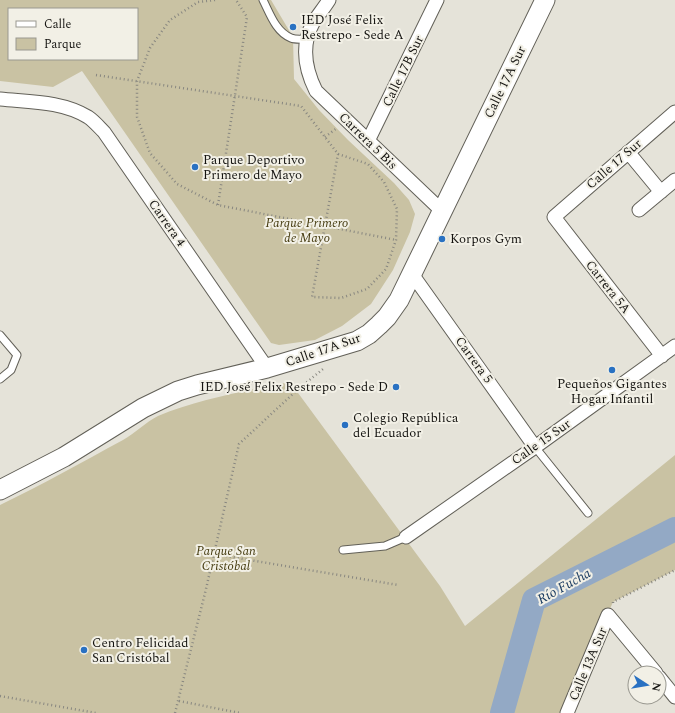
<svg xmlns="http://www.w3.org/2000/svg" width="675" height="713" font-family="Spectral,serif">
<style>
.green{fill:#c9c2a3;fill-rule:evenodd}
.lines{fill:none;stroke-linecap:round;stroke-linejoin:round}
.river{stroke:#93a9c5;stroke-width:24}
.lane-casing{stroke:#626058;stroke-width:9}
.street-casing{stroke:#626058;stroke-width:15}
.secondary-casing{stroke:#626058;stroke-width:21}
.path{stroke:#888780;stroke-width:2.5;stroke-dasharray:1 3;stroke-linecap:butt}
.lane{stroke:#fff;stroke-width:7}
.street{stroke:#fff;stroke-width:13}
.secondary{stroke:#fff;stroke-width:19}
.poi-dot{fill:#2971c2;stroke:#f2f0e6;stroke-width:1.5}
.labels{text-anchor:middle;dominant-baseline:central;stroke-width:4;stroke-linejoin:round;paint-order:stroke}
.poi-label{font-size:13px;fill:#141310;stroke:#f2f0e6;text-anchor:start}
.street-label{font-size:13px;fill:#141310;stroke:#f2f0e6}
.park-label{font-size:13px;font-style:italic;fill:#473d12;stroke:#f2f0e6}
.water-label{font-size:14px;font-style:italic;fill:#1b3c62;stroke:#f2f0e6}
</style>
<rect width="100%" height="100%" fill="#e5e3d9"/>
<!-- green -->
<path class="green" d="M0,0H271L293,37L294,79L319,110L348,140L394,183L409,200L415,214L410,232L393,270L371,304L342,326L315,340L279,345L271,343L82,71L53,87L0,81ZM9,9H137V59H9Z
M290,382L440,586L465,626L675,455V570L613,602L564,713H0V505C42,485 82,462 123,440C135,433 146,422 158,416C200,399 246,391 290,382Z"/>
<g class="lines">
<!-- river -->
<path class="river" d="M502,713L534,600L675,529"/>
<!-- lane casing -->
<g class="lane-casing">
<path id="lane" d="M263,0C270,14 276,32 291,38C296,40 302,39 307,39
M0,335L17,355L11,370L0,379
M535,447L588,513
M343,550L385,546L406,537"/>
</g>
<!-- street casing -->
<g class="street-casing">
<path id="street" d="M329,0C324,8 318,15 313,23C301,45 305,69 316,91L442,211
M0,99C29,102 62,101 88,117C94,121 99,127 104,132L267,368
M368,141L437,0
M628,152L661,192
M639,210L675,180
M412,274L535,447
M662,356L554,217L675,112
M406,537L535,447L675,346
M659,677L675,697
M567,713L608,615L656,673"/>
</g>
<!-- secondary casing -->
<g class="secondary-casing">
<path id="secondary" d="M0,490L64,457L143,408L178,391L197,385L267,368L357,341L369,334L379,325L387,317L399,300L545,0"/>
</g>
<!-- path -->
<path class="path" d="M215,0L198,2L170,20L150,48L137,81V117L150,153L177,184L218,205L396,240
M96,75L301,106L338,154L368,164L384,182L397,209L396,240L386,269L367,289L341,298L312,297L338,154
M325,137L337,128
M218,205L247,17L236,0
M214,554L398,585
M613,603V602L675,570
M0,696L96,713
M179,701L240,713
M175,713L206,589L239,444L296,391L323,369"/>
<!-- lane -->
<use href="#lane" class="lane"/>
<!-- street -->
<use href="#street" class="street"/>
<!-- secondary -->
<use href="#secondary" class="secondary"/>
</g>
<!-- markers -->
<g class="poi-dot">
<circle cx="293" cy="27" r="4"/>
<circle cx="195" cy="167" r="4"/>
<circle cx="442" cy="239" r="4"/>
<circle cx="612" cy="370" r="4"/>
<circle cx="396" cy="387" r="4"/>
<circle cx="345" cy="425" r="4"/>
<circle cx="84" cy="650" r="4"/>
</g>
<g class="labels">
<!-- poi labels -->
<g class="poi-label">
<text x="301" y="20">IED José Felix<tspan x="301" dy="15">Restrepo - Sede A</tspan></text>
<text x="203" y="160">Parque Deportivo<tspan x="203" dy="15">Primero de Mayo</tspan></text>
<text x="450" y="239">Korpos Gym</text>
<text x="612" y="384" text-anchor="middle">Pequeños Gigantes<tspan x="612" dy="15">Hogar Infantil</tspan></text>
<text x="388" y="387" text-anchor="end">IED José Felix Restrepo - Sede D</text>
<text x="353" y="418">Colegio República<tspan x="353" dy="15">del Ecuador</tspan></text>
<text x="92" y="643">Centro Felicidad<tspan x="92" dy="15">San Cristóbal</tspan></text>
</g>
<!-- street labels -->
<g class="street-label">
<text transform="translate(403 71) rotate(-64)">Calle 17B Sur</text>
<text transform="translate(505 82) rotate(-64)">Calle 17A Sur</text>
<text transform="translate(368 141) rotate(44)">Carrera 5 Bis</text>
<text transform="translate(614 164) rotate(-41)">Calle 17 Sur</text>
<text transform="translate(167 223) rotate(55)">Carrera 4</text>
<text transform="translate(608 287) rotate(52)">Carrera 5A</text>
<text transform="translate(323 350) rotate(-19)">Calle 17A Sur</text>
<text transform="translate(474 360) rotate(54)">Carrera 5</text>
<text transform="translate(541 442) rotate(-35)">Calle 15 Sur</text>
<text transform="translate(588 664) rotate(-67)">Calle 13A Sur</text>
</g>
<!-- park labels -->
<g class="park-label">
<text x="307" y="223">Parque Primero<tspan x="307" dy="15">de Mayo</tspan></text>
<text x="226" y="551">Parque San<tspan x="226" dy="15">Cristóbal</tspan></text>
</g>
<!-- water labels -->
<g class="water-label">
<text transform="translate(564 586) rotate(-29)">Río Fucha</text>
</g>
</g>
<!-- legend -->
<rect x="8" y="8" width="130" height="52" fill="#f2f0e6" stroke="#999890"/>
<rect x="16" y="21" width="20" height="6" fill="#ffffff" stroke="#999890"/>
<text x="44" y="28" font-size="12" fill="#141310">Calle</text>
<rect x="16" y="38" width="20" height="12" fill="#c9c2a3" stroke="#999890"/>
<text x="44" y="48" font-size="12" fill="#141310">Parque</text>
<!-- north arrow -->
<g transform="translate(647 685) rotate(102)"><circle r="19" fill="#f2f0e6" stroke="#999890"/>
<path d="M0-3L7 15L0 10L-7 15Z" fill="#2971c2"/>
<text y="-6" font-size="11" font-weight="bold" text-anchor="middle" fill="#141310">N</text>
</g>
</svg>
